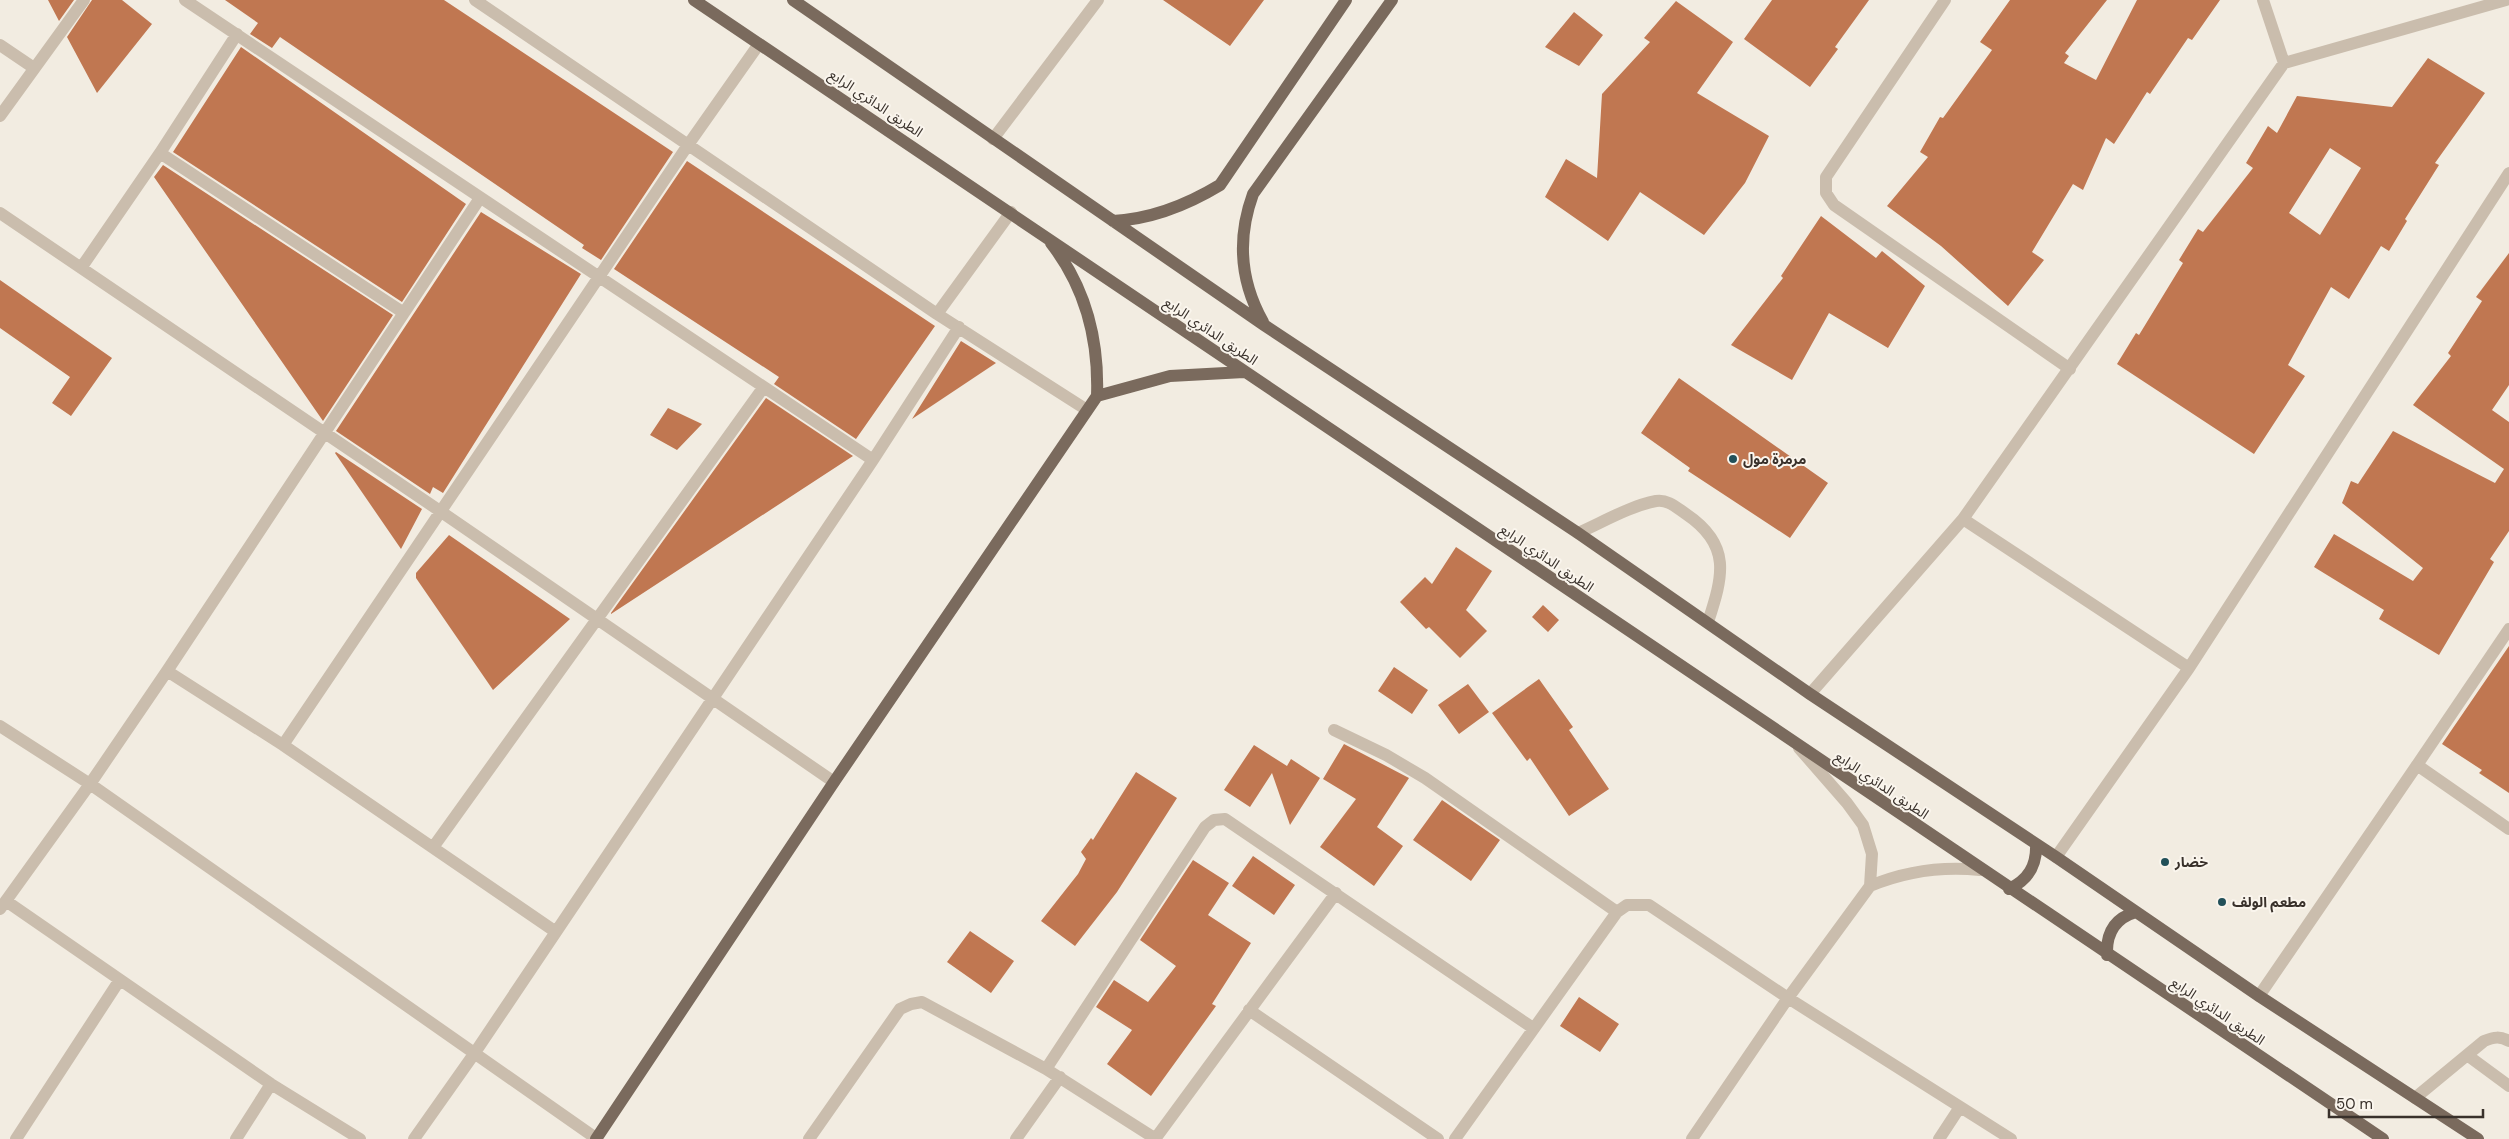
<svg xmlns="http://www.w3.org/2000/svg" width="2509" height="1139" font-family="'DM Sans','Noto Sans Arabic',sans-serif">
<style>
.building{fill:#c07751;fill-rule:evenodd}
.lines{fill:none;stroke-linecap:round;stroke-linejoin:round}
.minor{stroke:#cabdad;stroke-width:12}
.major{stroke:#7a6a5d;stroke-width:12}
.poi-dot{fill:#225059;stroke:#faf5ed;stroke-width:2}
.labels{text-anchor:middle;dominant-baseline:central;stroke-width:4;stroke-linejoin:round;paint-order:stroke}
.street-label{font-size:14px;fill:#39312b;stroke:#faf5ed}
.poi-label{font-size:14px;font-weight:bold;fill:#39312b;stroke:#faf5ed;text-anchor:start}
</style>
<rect width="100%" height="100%" fill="#f2ece1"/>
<!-- building -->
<path class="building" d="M48,0H74L59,21Z
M92,0H122L152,24L97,93L67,37Z
M225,0H444L673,152L601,260L582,248L584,245L280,37L272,48L250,34L258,23Z
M1163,0H1264L1230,46Z
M1772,0H1869L1835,47L1838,49L1810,87L1744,39Z
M2010,0H2107L2065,53L2069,56L2064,63L2096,80L2137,0H2220L2192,40L2188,38L2150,94L2147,92L2114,144L2106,138L2083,190L2073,184L2032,252L2044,260L2008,306L1941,246L1887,206L1928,157L1920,152L1940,117L1943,118L1992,50L1980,42Z
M1676,1L1733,42L1697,93L1769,136L1745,183L1704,235L1640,192L1608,241L1545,197L1566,159L1597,178L1602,94L1650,42L1644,38Z
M1574,12L1603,35L1579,66L1545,47Z
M241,47L466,204L402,302L173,152Z
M2428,58L2485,93L2435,163L2439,165L2405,219L2407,221L2389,251L2381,246L2349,299L2331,287L2288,365L2305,376L2254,454L2117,364L2136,333L2139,335L2183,263L2179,260L2198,229L2203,232L2253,168L2246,163L2268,126L2277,133L2297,96L2392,107ZM2330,148L2361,168L2320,235L2289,213Z
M687,161L935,326L856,439L774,384L779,377L614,269Z
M163,165L393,315L323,421L154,177Z
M481,212L581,274L443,493L433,487L430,494L336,431Z
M1821,216L1876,258L1882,251L1925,286L1888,348L1829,313L1792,380L1731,345L1783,278L1781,276Z
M2509,253V385L2492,410L2509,422V531L2490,559L2494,562L2439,655L2379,619L2384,610L2314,567L2334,534L2413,581L2423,568L2342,503L2351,481L2358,484L2393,431L2495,483L2504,469L2413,405L2451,356L2448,353L2482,301L2476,297Z
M0,280L112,358L71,416L52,403L70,377L0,328Z
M961,341L996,363L912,419Z
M1679,378L1828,483L1790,538L1688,471L1690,468L1641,433Z
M766,398L853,456L611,614V613Z
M668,408L702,424L677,450L650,435Z
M336,452L422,509L401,549L335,453Z
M449,535L570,619L493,690L416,578V573Z
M1456,547L1492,571L1466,610L1487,631L1460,658L1429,627L1426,629L1400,602L1425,577L1432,584Z
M1543,605L1559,620L1548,632L1532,617Z
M2509,646V793L2479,773L2482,770L2442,744Z
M1394,667L1428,690L1412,714L1378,691Z
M1539,679L1573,727L1569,730L1609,789L1569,816L1530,758L1527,761L1492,713Z
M1468,684L1489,712L1459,734L1438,705Z
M1344,744L1409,778L1377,827L1403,846L1374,886L1320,847L1356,799L1323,779Z
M1254,745L1287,766L1291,759L1320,778L1290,825L1272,773L1250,807L1224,790Z
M1136,772L1177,798L1117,892L1075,946L1041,921L1078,874L1086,859L1081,852L1091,838L1093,840Z
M1442,800L1500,840L1471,881L1413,840Z
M1253,856L1295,885L1274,915L1232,886Z
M1193,860L1229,883L1208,915L1251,943L1212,1004L1216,1006L1151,1096L1107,1064L1132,1030L1096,1007L1114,980L1148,1002L1176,966L1140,940Z
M970,931L1014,961L991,993L947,962Z
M1579,997L1619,1024L1600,1052L1560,1026Z"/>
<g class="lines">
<!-- minor -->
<path class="minor" d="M185,0L873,460
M475,0L937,314L1087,410
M1945,0L1826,177V193L1834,205L2070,369
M2263,0L2284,63
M0,45L34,68
M0,116L84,0
M993,139L1098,0
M160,153L404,313
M0,213L440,511L834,782
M81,268L160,153L237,34
M937,314L1011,212
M1578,533C1603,522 1630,506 1656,501C1668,499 1677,508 1686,514C1732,545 1723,576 1708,622
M2189,668L1963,519L2284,63L2506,0
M167,671L283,745L556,932
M1810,694L1963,519
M0,726L90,784L597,1139
M1334,730L1386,755L1425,778L1617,912L1627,905H1649L1788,998L2011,1139
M283,745L688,145L759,44
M2417,765L2509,629
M434,846L763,388
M2056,857L2189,668L2509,173
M1870,886C1906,871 1941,866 1980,870
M6,901L271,1084L360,1139
M0,909L90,784L167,671L480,198
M2259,996L2417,765L2509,829
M1249,1010L1438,1139
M2467,1055L2509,1086
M1046,1069L1205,827L1214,820L1225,819L1533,1028
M2415,1098L2484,1041C2494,1037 2500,1036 2509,1041
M16,1139L119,981
M236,1139L271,1084
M414,1139L474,1054L873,460L959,327
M809,1139L900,1009L911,1004L922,1002L1046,1069L1156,1139
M1016,1139L1060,1077
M1155,1139L1336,893
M1455,1139L1617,912
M1692,1139L1788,998L1870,886L1872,854L1863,825L1847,803L1799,748
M1939,1139L1960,1107"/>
<!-- major -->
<path class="major" d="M694,0C1259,377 1818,762 2383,1139
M793,0L1264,325L1578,533L1810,694L2056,857L2259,996L2478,1139
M1113,221C1152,219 1187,205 1220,185L1346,0
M1263,322C1240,281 1237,238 1253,194L1392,0
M1097,396L1170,376L1244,372
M2009,889C2028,880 2037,866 2036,844
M2107,955C2106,933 2115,918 2136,912
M596,1139L834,782L1097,396C1099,339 1086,288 1051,243"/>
</g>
<!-- markers -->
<g class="poi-dot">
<circle cx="1733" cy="459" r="5"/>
<circle cx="2165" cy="862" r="5"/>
<circle cx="2222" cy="902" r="5"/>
</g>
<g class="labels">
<!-- street labels -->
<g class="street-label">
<text transform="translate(876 103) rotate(34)">الطريق الدائري الرابع</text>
<text transform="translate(1211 331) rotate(34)">الطريق الدائري الرابع</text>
<text transform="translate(1547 558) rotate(34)">الطريق الدائري الرابع</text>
<text transform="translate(1882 785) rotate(34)">الطريق الدائري الرابع</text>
<text transform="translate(2218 1011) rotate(34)">الطريق الدائري الرابع</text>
</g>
<!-- poi labels -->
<g class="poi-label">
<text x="1743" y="459">مرمرة مول</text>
<text x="2175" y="862">خضار</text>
<text x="2232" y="902">مطعم الولف</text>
</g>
</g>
<!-- scale -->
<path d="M2329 1109v8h154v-8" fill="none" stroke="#39312b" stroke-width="2.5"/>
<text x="2336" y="1109" font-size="15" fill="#39312b" stroke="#faf5ed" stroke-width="4" paint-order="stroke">50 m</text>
</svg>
